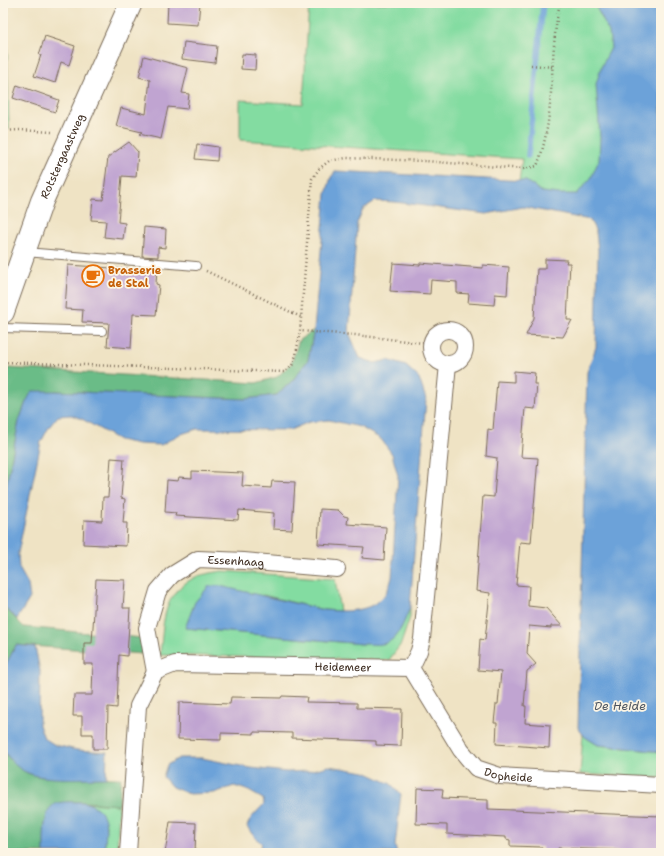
<svg xmlns="http://www.w3.org/2000/svg" width="664" height="856" font-family="'Shantell Sans',sans-serif">
<style>
.green{fill:#83dca1;stroke:#5f8360}
.forest{fill:#6abc87;stroke:#527352}
.water{fill:#6ca2d9;stroke:#54667c}
.lines{fill:none;stroke-linecap:round;stroke-linejoin:round}
.stream{stroke:#6ca2d9;stroke-width:5.5}
.building{fill:#c0a4d1}
.lane-casing{stroke:#7a6b58;stroke-width:10}
.street-casing{stroke:#7a6b58;stroke-width:18}
.secondary-casing{stroke:#7a6b58;stroke-width:24}
.path{stroke:#7a6b58;stroke-width:2.5;stroke-dasharray:1 3;stroke-linecap:butt}
.lane{stroke:#fff;stroke-width:8}
.street{stroke:#fff;stroke-width:16}
.secondary{stroke:#fff;stroke-width:22}
.labels{text-anchor:middle;dominant-baseline:central;stroke-width:3.5;stroke-linejoin:round;paint-order:stroke}
.street-label{font-size:11px;fill:#3b2a1e;stroke:#fcf5e5}
.food-label{font-size:11px;font-weight:bold;fill:#c56008;stroke:#fcf5e5;text-anchor:start}
.water-label{font-size:12px;font-style:italic;fill:#4c545f;stroke:#fcf5e5}
</style>
<rect width="100%" height="100%" fill="#fcf5e5"/>
<filter id="ink" filterUnits="userSpaceOnUse"><feTurbulence type="fractalNoise" baseFrequency=".025" numOctaves="2"/><feDisplacementMap in="SourceGraphic" scale="8" xChannelSelector="R" yChannelSelector="G"/><feConvolveMatrix kernelMatrix="1 2 1 2 8 2 1 2 1" color-interpolation-filters="sRGB"/></filter>
<filter id="wash" filterUnits="userSpaceOnUse"><feTurbulence type="fractalNoise" baseFrequency=".012" numOctaves="4" result="noise"/><feDisplacementMap in="SourceGraphic" scale="16" xChannelSelector="R" yChannelSelector="G"/><feGaussianBlur stdDeviation="0.9" result="paint"/><feColorMatrix in="noise" values="0 0 0 0 0 0 0 0 0 0 0 0 0 0 0 0 0 1.4 0 .05"/><feComposite in="paint" operator="in"/></filter>
<g filter="url(#wash)">
<rect width="100%" height="100%" fill="#efe3c4"/>
<!-- green -->
<path class="green" d="M3,3H6L9,129H3Z
M309,3H661V235L518,190L522,159L240,140V100L303,104Z
M222,571L335,579L340,611L324,610L263,595L186,628L362,644L393,638L401,628L410,608V617L401,644L389,660L160,655C164,624 161,596 192,579C200,574 213,573 222,571Z
M583,734L585,737L598,745L661,752V778L580,774Z
M87,803L119,805L117,853H104L106,824Z"/>
<!-- forest -->
<path class="forest" d="M314,330L308,360L293,380L277,395L245,399L55,391L26,402L19,421L3,503V388L8,368L256,383L277,377L291,364L299,340Z
M3,606L24,627L143,638V654L16,645L3,670Z
M3,747L5,754L27,773L42,777L121,778L119,805C100,804 69,798 52,806L45,825L44,853H3Z"/>
<!-- water -->
<path class="water" d="M594,3H661V752L598,745L585,737L578,728L587,372L596,347L598,250L596,232L590,220L523,207L486,214L395,202L375,201L363,209L357,223L349,333L360,358L375,363L388,360L406,366L419,378L426,399L410,607C405,620 398,642 382,644C376,645 368,644 362,644L185,628L195,602L209,586H220L324,610C346,612 377,613 388,589C390,585 391,581 392,577L398,476L392,454L381,439L360,427L329,420L309,422L290,430L197,429L178,435L161,445L138,444L119,440L82,419L71,415L58,416L49,427L41,442L18,553L19,568L28,584L30,598L17,619L3,606V503L19,421L26,402L32,391H55L245,399L277,395L293,380L308,360L314,330L326,194L331,177L336,171L526,181L542,192L559,194H577L591,178L599,160L600,138L596,84L602,65L611,48L609,32Z
M16,645L35,647L40,671L39,725L44,738L55,745L77,750L107,752L106,778C85,778 46,781 28,773C17,769 6,757 3,747V670Z
M179,758H202L251,768L287,772L308,771L329,766L365,772L391,784L401,794L395,846L397,853H257L262,844L252,834L247,826L251,818L264,804L263,799L247,790L234,786L214,793L189,794L172,787L163,777L167,765Z
M83,802C112,809 106,829 104,853H44C44,841 42,807 57,803C65,801 75,802 83,802Z"/>
<g class="lines">
<!-- stream -->
<path class="stream" d="M528,156L543,3"/>
</g>
<g id="blocks">
<!-- building -->
<path class="building" d="M168,3H200L198,25L167,23Z
M45,36L75,46L69,65L61,62L55,83L34,76L41,55H39Z
M184,42L217,46L215,63L182,59Z
M242,54L256,55L255,70L241,69Z
M144,56L188,68L182,93L189,94L187,109L168,107L161,139L139,134L142,132L116,126L121,108L146,114L150,80L139,77Z
M17,85L59,100L55,112L13,98Z
M129,142L138,152L136,177L122,176L118,222L125,223L123,239L104,237L106,221L91,220L93,199L103,200L108,157Z
M197,144L218,147L217,161L195,159Z
M144,227L166,229L165,248L158,247V257L142,256Z
M545,259L567,260L566,263H570L567,320H572L563,337L526,335L534,318L537,269H545Z
M393,263L420,265V263L483,268V265L509,267L507,295L495,294L494,305L468,303L469,294L457,293V282L431,280L430,294L390,291Z
M68,265L141,270V267L157,268L156,284L159,285L156,315L133,314L131,348L107,346L109,323L82,322L83,310L65,309Z
M514,371L535,373L534,384H537L535,409L525,408L521,457L538,458L531,543L520,542L516,585L529,586L528,606L546,608L562,626H551V628L529,626L527,654L536,664L527,671L524,706H526L525,723L550,725L549,748L496,744L497,723H494L496,704H498L501,672L478,670L480,639L485,640L490,593L476,591L483,496L494,497L497,458L486,456L488,429L493,430L497,381L514,382Z
M111,458L124,459L121,498L125,499L123,523H127L126,546L83,544L84,520L102,521L103,497H108Z
M192,471L243,473L242,486L271,488L272,481L295,482L292,530L273,529L274,513L239,510L238,520L175,516L176,513L165,512L167,480L178,481L179,477L192,478Z
M320,509L338,510L344,516L348,517L347,524L386,527L384,560L362,558L364,547L318,544Z
M96,579L125,580L123,608H130L127,656L119,655L117,708L108,707L107,749H93V734H82V716H73L74,695H92L93,664H84V643H92Z
M282,696L307,697L306,702L357,703V708L402,709L401,746L376,745V741L292,738V733L254,732V734L221,733V740L178,739L179,702L230,704L231,697L281,698Z
M417,788L443,789L442,798L488,800V809L661,816V852L558,848V851L542,850V847L510,846V840L506,839V837L447,834V825L416,824Z
M170,822L196,823L195,853H165Z"/>
</g>
</g>
<g filter="url(#ink)">
<use href="#blocks" fill-opacity="0" stroke="#7a6b58" stroke-width="1"/>
<g class="lines">
<!-- lane casing -->
<g class="lane-casing">
<path id="lane" d="M25,252L196,266
M3,328L102,331"/>
</g>
<!-- street casing -->
<g class="street-casing">
<g id="street">
<circle cx="448" cy="347" r="17"/>
<path id="s1" d="M411,668L461,750L476,768L500,776L661,785"/>
<path id="s2" d="M155,672L147,628L158,591L172,575L198,559L244,561L337,569"/>
<path id="s3" d="M128,853L138,706L155,672L175,664L411,668L419,651L422,639L448,364"/>
</g>
</g>
<!-- secondary casing -->
<g class="secondary-casing">
<g id="secondary">
<path id="s4" d="M3,312L42,201L131,3"/>
</g>
</g>
<!-- path -->
<path class="path" d="M531,65L552,67
M3,131L21,130L52,132
M206,271L301,317
M431,344L355,335L300,331L312,179L319,169L329,161L346,158L425,161L523,169L537,166C557,114 548,56 560,3
M3,362L284,372L292,366L296,355L300,331"/>
<!-- lane -->
<use href="#lane" class="lane"/>
<!-- street -->
<use href="#street" class="street"/>
<!-- secondary -->
<use href="#secondary" class="secondary"/>
</g>
</g>
<!-- icons -->
<defs>
<g id="cafe-ring" transform="scale(1.15)"><circle r="9.5" fill="#fcf5e5" stroke="#e8710a" stroke-width="1.5"/><path d="M-5.5-4.5H6V0H3Q3 3.5 0 3.5H-2.5Q-5.5 3.5-5.5 0ZM3-3.2v2h1.7v-2ZM-6 4.5H4V6H-6Z" fill="#e8710a"/></g>
</defs>
<g fill-rule="evenodd">
<use href="#cafe-ring" x="93" y="276"/>
</g>
<g class="labels">
<!-- street labels -->
<g class="street-label">
<text stroke="none"><textPath href="#s4" startOffset="167">Rotstergaastweg</textPath></text>
<text stroke="none"><textPath href="#s2" startOffset="173">Essenhaag</textPath></text>
<text stroke="none"><textPath href="#s3" startOffset="375">Heidemeer</textPath></text>
<text stroke="none"><textPath href="#s1" startOffset="153">Dopheide</textPath></text>
</g>
<!-- food labels -->
<g class="food-label">
<text x="108" y="270">Brasserie<tspan x="108" dy="13">de Stal</tspan></text>
</g>
<!-- water labels -->
<g class="water-label">
<text x="620" y="706">De Heide</text>
</g>
</g>
<!-- margin -->
<rect width="664" height="856" fill="none" stroke="#fcf5e5" stroke-width="16"/>
</svg>
